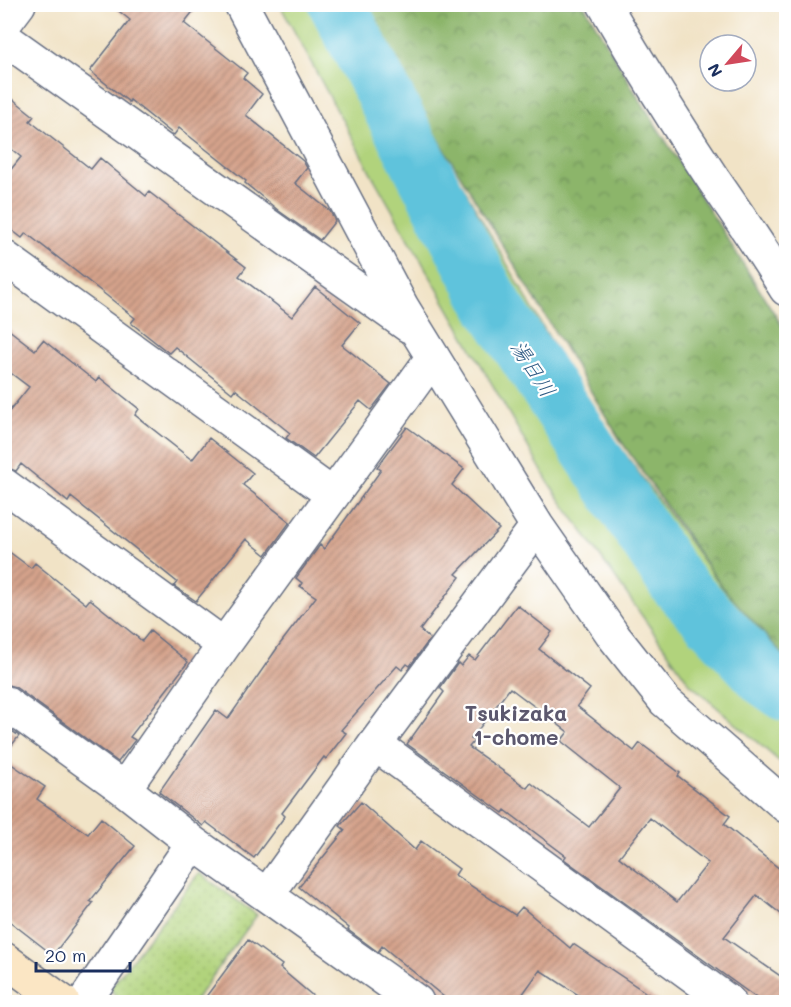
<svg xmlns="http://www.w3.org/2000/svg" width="791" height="1007" font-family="Mali,'Klee One',sans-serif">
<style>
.grass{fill:#b1d37b;stroke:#66816c;stroke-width:1.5}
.forest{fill:url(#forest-crowns);stroke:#547264;stroke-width:1.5}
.park{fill:url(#park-dots);stroke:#66816c;stroke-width:1.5}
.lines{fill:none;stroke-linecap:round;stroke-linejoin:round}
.river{stroke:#5ec3dc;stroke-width:57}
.building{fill:url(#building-hatch);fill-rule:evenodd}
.street-casing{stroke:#666e82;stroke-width:36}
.secondary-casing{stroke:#666e82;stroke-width:36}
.street{stroke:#fff;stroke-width:33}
.secondary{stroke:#fbe6c4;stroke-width:33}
.labels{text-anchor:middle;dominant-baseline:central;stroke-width:4.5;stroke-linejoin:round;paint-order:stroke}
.water-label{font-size:21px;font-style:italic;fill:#2f5b84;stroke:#fff}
.neighbourhood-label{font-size:21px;font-weight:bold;fill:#5c586e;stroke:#fff}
</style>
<defs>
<pattern id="forest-crowns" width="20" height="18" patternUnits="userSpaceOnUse" patternTransform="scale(1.5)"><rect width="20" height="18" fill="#8cb56b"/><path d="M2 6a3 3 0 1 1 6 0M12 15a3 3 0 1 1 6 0" fill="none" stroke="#72945b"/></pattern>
<pattern id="park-dots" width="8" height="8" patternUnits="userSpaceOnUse" patternTransform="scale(1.5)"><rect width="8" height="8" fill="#b1d37b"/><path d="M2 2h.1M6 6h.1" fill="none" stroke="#98b56d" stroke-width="1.8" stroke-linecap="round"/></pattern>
<pattern id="building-hatch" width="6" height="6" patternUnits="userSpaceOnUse" patternTransform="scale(1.5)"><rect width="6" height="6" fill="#d5a38b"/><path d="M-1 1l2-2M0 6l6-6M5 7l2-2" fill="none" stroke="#ac8575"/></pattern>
</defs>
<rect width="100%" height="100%" fill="#fff"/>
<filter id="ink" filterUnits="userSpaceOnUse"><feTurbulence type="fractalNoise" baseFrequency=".0167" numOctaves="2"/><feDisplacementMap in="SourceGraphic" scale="12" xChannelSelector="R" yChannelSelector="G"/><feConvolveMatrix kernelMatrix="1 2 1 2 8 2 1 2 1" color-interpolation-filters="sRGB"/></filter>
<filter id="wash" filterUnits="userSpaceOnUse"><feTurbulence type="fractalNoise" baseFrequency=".008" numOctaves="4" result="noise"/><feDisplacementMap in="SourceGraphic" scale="24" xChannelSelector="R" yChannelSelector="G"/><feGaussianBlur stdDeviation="1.35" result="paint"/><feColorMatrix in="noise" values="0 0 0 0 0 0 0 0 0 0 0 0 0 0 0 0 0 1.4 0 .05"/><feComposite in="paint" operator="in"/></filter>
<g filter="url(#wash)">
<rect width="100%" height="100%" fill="#f1e3c6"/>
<!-- grass -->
<path class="grass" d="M280,5H361L398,72L580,392L722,587L786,654V767L690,684L550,485L372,175Z"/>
<!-- forest -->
<path class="forest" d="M361,5H584L635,92L786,332V658L722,587L619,438L398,72Z"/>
<!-- park -->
<path class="park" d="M199,873L257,915L194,1002H119L110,988Z"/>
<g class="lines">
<!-- river -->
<path class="river" d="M337,4L492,303L676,582L766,679L786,693"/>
</g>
<g id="blocks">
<!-- building -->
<path class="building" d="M110,4H199L184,23L247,73L243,78L262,94L246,115L303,161L307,168L295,183L330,211L335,221L320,240L279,211L245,183L246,181L179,128L174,135L130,100L129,102L90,71L130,20Z
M4,92L34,116L30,121L91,169L100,158L146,196L149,192L206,236L246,267L239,276L292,317L315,287L360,323L342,345L391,384L371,410L360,401L314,458L286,438L290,433L235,389L232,393L175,347L169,353L131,323L135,318L78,273L26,233L22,238L4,224V178L21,157L9,147L4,153Z
M4,326L35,350L43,340L96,382L99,377L139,409L135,415L192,460L209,438L253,473L243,485L290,522L266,555L246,539L196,601L174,586L177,582L71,497L68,502L21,464L16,471L4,467V418L29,387L4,368Z
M407,427L464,469L452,485L499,529L456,574L460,577L420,630L430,639L410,666L407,664L402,670L397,666L341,730L346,733L326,759L324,757L282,813L285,816L254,858L206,822L203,826L159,792L216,710L228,719L280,644L316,597L300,586L302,583L296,578L320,545L324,549L381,470L377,467Z
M4,548L31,568L35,563L86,604L90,599L142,641L150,631L188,662L130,737L135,740L118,762L15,687L4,684Z
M517,605L552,632L539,649L590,689L577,706L634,751L640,743L680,773L678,776L730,816L724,824L786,874V918L757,895L724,937L786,980V1002H762L564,859L566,856L505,810L503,813L407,744L444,692L440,688L458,663L461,666L469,656L475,660ZM510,688L568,732L561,741L620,788L589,827L531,783L527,788L469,747L474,741L471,739ZM650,818L708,863L677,902L619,857Z
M4,726L19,736L4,755Z
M4,759L45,787L37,799L88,834L101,818L135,846L90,901L93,903L53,955L4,917Z
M361,802L415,850L421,841L459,869L455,875L515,915L522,907L570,948L573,944L660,1002H589L540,970L517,1002H450L382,946L378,952L348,930L349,928L299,887L345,830L340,826Z
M248,940L282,965L280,968L320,1002H202Z"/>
</g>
</g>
<g filter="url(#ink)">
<use href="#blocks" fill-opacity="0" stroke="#666e82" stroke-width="1.5"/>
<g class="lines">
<!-- street casing -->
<g class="street-casing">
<path id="street" d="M241,4L402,307L537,526L615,638L665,701L786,806
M604,4C639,64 675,122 713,179C738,215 763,251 786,289
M4,24L19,4
M4,38L409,326
M4,257L333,495
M4,485L224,645
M4,702L124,789L193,843L417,1002
M375,744L729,1002
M124,789L224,645L433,357
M267,895L375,744L537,526
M84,1002L193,843"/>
</g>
<!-- secondary casing -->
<g class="secondary-casing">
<path id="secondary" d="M4,959L63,1002"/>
</g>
<!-- street -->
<use href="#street" class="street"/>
<!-- secondary -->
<use href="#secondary" class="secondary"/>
</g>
</g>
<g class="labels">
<!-- water labels -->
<g class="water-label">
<text transform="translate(534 368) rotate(57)">湯日川</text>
</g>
<!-- neighbourhood labels -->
<g class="neighbourhood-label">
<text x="516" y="712">Tsukizaka<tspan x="516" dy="24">1-chome</tspan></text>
</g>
</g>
<!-- margin -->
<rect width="791" height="1007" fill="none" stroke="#fff" stroke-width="24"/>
<!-- north arrow -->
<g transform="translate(728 63) rotate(241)"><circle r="28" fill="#ffffff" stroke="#a4acbf" stroke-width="1.5"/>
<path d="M0-4.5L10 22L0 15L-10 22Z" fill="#d1495b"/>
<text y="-9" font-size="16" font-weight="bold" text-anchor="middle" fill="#1b2f5e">N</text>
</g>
<!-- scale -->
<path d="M36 962v9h94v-9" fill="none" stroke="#1b2f5e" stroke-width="3"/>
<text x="45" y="962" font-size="18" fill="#1b2f5e" stroke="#ffffff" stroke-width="4.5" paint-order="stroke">20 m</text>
</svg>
